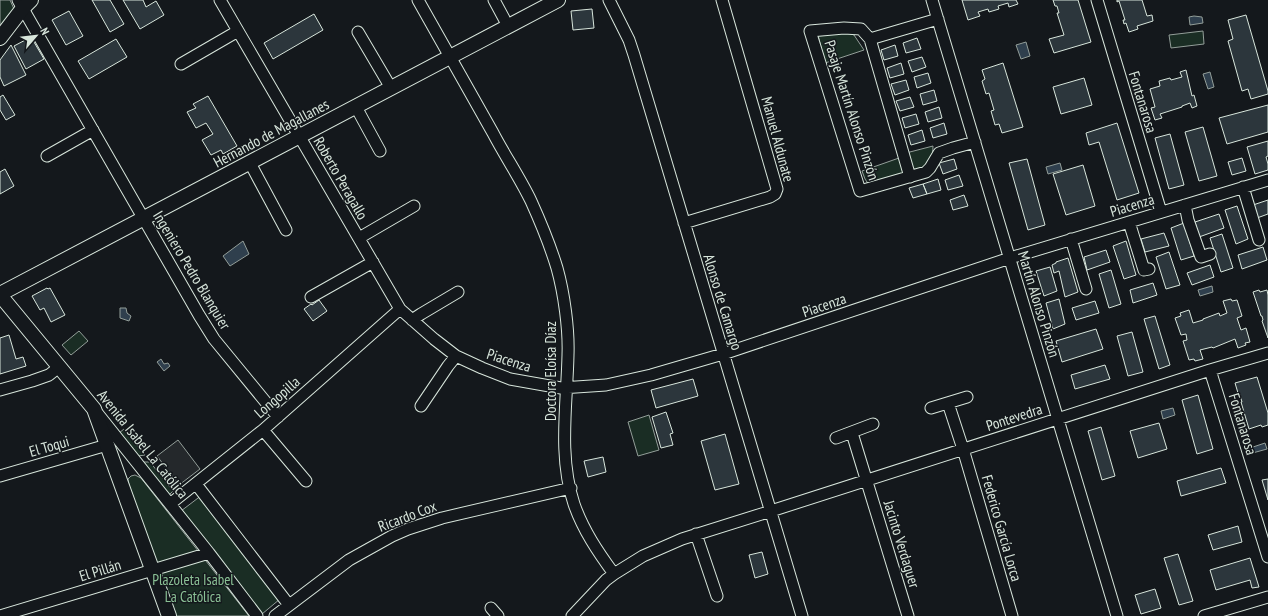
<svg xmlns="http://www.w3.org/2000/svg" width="1268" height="616" font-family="'PT Sans Narrow',sans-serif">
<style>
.green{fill:#1a2d24;stroke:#939e99}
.parking{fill:#24282b;stroke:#939e99}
.water{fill:#2f3f4d;stroke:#939e99}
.building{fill:#2c363c;stroke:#d8e6dc}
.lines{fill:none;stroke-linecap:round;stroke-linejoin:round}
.minor-casing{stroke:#d8e6dc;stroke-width:13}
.major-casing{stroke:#d8e6dc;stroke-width:16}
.minor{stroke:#14181c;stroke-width:11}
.major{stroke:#14181c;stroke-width:14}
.labels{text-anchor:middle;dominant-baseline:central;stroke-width:3;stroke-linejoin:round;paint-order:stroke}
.street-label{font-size:15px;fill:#d8e6dc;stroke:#14181c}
.park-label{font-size:15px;fill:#8ac095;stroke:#14181c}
</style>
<rect width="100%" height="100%" fill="#14181c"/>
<!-- green -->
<path class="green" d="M0,0H10L14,9L0,28Z
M843,31L854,35L864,50L825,63L818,35Z
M1203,31L1204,44L1171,48L1169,35Z
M933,146C932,166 930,165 912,172L906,153Z
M899,158L903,173L869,185L865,179L862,171Z
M79,331L88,341L71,355L62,345Z
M649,415L659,450L638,456L628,422Z
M124,429L145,455L138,456L119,433Z
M143,462H150L173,491L169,495Z
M135,475L141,478L249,616H175L129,485L128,479L131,476Z
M202,495L280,599L262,614L181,511Z"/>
<!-- parking -->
<path class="parking" d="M178,440L200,469L179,485L157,456Z"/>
<!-- water -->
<path class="water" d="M1194,16L1202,17L1203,23L1190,25L1189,17Z
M1026,42L1030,56L1021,59L1016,45Z
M1210,72L1214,87L1208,89L1203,74Z
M1060,163L1062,170L1048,174L1046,167Z
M243,241L249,254L230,266L223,256Z
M1212,286L1213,292L1200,296L1198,290Z
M120,308H126L127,313L131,316L129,321L120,318Z
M161,359L164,364L168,363L170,366L164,371L157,362Z
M1173,408L1175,415L1163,419L1161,411Z
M1265,443L1267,449L1249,454L1247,449Z"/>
<!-- building -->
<path class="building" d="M92,0H110L124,24L110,32Z
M123,0H143L146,7L156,1L164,15L140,29Z
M962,0H1016L1018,4L1009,7L1008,3L998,6L999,9L989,12L988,9L978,12L980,16L968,20Z
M1053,0H1078L1091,42L1054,53L1049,39L1064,35L1057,13H1059L1057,6H1055Z
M1117,0H1142L1147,16L1152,15L1153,21L1137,26L1138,29L1129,32L1126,23L1124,24L1123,20H1125L1119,1L1117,2Z
M592,9L594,28L573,30L571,11Z
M69,11L83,36L66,45L52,20Z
M314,14L323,30L273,59L264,43Z
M1246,15L1268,91V94L1251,99L1248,89L1242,91L1228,41L1233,39L1228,20Z
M31,37L44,59L26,69L14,46Z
M917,38L921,49L906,53L903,43Z
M116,39L127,57L89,79L78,61Z
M11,45L26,75L4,86L0,77V60Z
M895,45L898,56L884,60L881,50Z
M922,57L926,67L912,72L908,61Z
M901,63L904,74L890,78L887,68Z
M1003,63L1023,127L1002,133L999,124L995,125L991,111L994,110L989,93L986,94L982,81L985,79L982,70Z
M1186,70L1192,96L1194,95L1197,106L1192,108L1190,103L1182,106V107L1160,114L1162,118L1155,120L1151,108L1155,107L1150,89L1160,86L1159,81L1170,78L1171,80L1182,77L1180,72Z
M928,73L931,83L917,88L914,77Z
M1084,78L1092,105L1061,114L1053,87Z
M906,80L909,90L895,95L891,84Z
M934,90L937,101L923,105L920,94Z
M3,95L15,115L6,120L0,110V97Z
M208,96L237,146L223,154L221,150L211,155L202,140L213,134L206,123L196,128L187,112L196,108L193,104Z
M910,97L914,107L900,111L896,101Z
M1268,105V132L1227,144L1219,118Z
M939,107L942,118L928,122L925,112Z
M916,114L919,124L905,128L902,118Z
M944,123L947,134L933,138L930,128Z
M1117,123L1139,193L1117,200L1099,142L1089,145L1086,133Z
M1203,127L1217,176L1199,181L1185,132Z
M922,130L925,141L911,145L908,135Z
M1170,134L1184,185L1169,189L1155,138Z
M1268,141V156L1266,157L1268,164V170L1255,174L1247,147Z
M1242,158L1246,171L1232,175L1228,162Z
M954,159L957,169L943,174L939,163Z
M1027,159L1045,225L1028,230L1009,163Z
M1083,165L1095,206L1066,215L1053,174Z
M5,169L14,186L0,194V172Z
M959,175L963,186L948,190L945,180Z
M938,179L941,190L927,194L923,184Z
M923,184L927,194L913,198L909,188Z
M964,195L968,206L953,210L950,200Z
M1268,200V214L1257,218L1253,205Z
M1237,206L1248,239L1236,244L1225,210Z
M1219,214L1224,228L1199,237L1195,222Z
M1184,223L1194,256L1181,260L1171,228Z
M1164,233L1169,246L1145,252L1141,239Z
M1222,234L1233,268L1221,272L1210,238Z
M1126,241L1136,275L1124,279L1113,246Z
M1263,247L1267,260L1242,269L1238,255Z
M1106,250L1110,262L1087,270L1084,257Z
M1169,252L1180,285L1166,289L1156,257Z
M1068,258L1078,292L1065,297L1059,271L1054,273L1052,265L1056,263V262Z
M1210,265L1214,277L1192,285L1187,273Z
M1050,267L1057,291L1044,296L1036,271Z
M1111,270L1121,304L1109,308L1099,274Z
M1153,283L1157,295L1133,303L1130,290Z
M47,288L48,289L50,288L65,315L51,322L44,308L40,310L32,296Z
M1259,290L1260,292L1267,290L1268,295V338L1262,321L1263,320L1262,316H1261L1253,292Z
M1059,299L1065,324L1053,329L1046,303Z
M1231,299L1232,301L1237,300L1242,316L1237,318L1241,330L1246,328L1250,342L1245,343L1246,345L1238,348L1235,339L1213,348L1212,347L1200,350L1203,359L1195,361L1194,359L1189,360L1183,341L1187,340L1186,334L1181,335L1175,318L1181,316L1180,313L1189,310L1193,323L1203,320V319L1219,313L1220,316L1227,313L1223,301Z
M319,300L327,311L313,321L304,309L311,304L312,305Z
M1095,301L1099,313L1076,320L1072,308Z
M1155,316L1170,365L1159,369L1144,319Z
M1096,329L1103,349L1062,362L1056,341Z
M1132,332L1143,372L1128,376L1117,336Z
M9,335L16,359L23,357L26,366L0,374V338Z
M1105,365L1110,379L1075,389L1071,375Z
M1257,377L1268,413V425L1262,427L1261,425L1249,429L1241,402H1242L1239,392L1238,393L1235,383Z
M693,379L698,396L656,408L651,390Z
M1198,395L1213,449L1197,454L1182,400Z
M666,412L673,433L670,434L673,445L661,448L652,417Z
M1159,423L1167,449L1138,458L1130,431Z
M1101,427L1115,476L1102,480L1088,431Z
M725,434L739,484L715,490L701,441Z
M603,457L606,472L588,477L584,461Z
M1221,468L1226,483L1181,496L1177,481Z
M1268,479V500L1262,480Z
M1238,526L1242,542L1213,550L1208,535Z
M762,552L768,574L755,578L749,555Z
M1178,554L1193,601L1179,605L1164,558Z
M1250,558L1259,587L1252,588L1250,580L1216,590L1210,570Z
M1155,589L1161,608L1141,614L1135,595Z"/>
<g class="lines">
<!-- minor casing -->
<g class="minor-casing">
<path id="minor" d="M18,0L199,315L214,339L278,417
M220,0L400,309L434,339L456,356L482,368L510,379L561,388L606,385L651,375L723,354L1010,258L1268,180
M418,0C443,44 468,89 493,133C505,156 520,178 531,201C541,223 550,245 557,268C564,293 569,329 568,355C567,404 558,456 574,504C583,530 598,552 614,574
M494,0L508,26
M609,0L629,40L634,55L802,616
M932,0L1117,616
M1097,0L1161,212
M358,32L391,88
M870,39L938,19
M181,64L238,31
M356,107L380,151
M47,156L93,130
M250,163L286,230
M910,177L870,39L861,29L844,28L810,31L860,191L926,172L930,168L939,153L953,148L975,142
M1243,187L1259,240
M1185,205L1188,220L1201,257L1210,254
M1129,222L1144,270L1149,269
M684,223L770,197L775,194L777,189L722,0
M359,238L414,206
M1071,239L1086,289
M311,297L373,262
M412,320L421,314L458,292
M1210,370L1268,557
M0,390L32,381L49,375L59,367
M948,403L963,449L1012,616
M421,406L448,366L456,356
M931,408L967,397
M98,414L209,553L257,616
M263,430L306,481
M852,433L908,616
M836,438L873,424
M0,476L107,445
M196,484L289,605
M170,504L263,430L400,309
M696,534L717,596
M491,608L498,616
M0,616L209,553
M275,616L349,560L392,536L408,529L442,518L571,488
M572,616L606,580L614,574L643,556L682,539L771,511L1210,370L1268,353
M1204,616L1268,597"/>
</g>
<!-- major casing -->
<g class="major-casing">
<path id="major" d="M0,38L23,8L31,0
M0,294L558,0
M0,295L94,409L169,616"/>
</g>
<!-- minor -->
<use href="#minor" class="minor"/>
<!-- major -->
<use href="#major" class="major"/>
</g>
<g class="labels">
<!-- street labels -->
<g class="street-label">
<text transform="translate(1143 102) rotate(73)">Fontanarosa</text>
<text transform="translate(852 110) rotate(72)">Pasaje Martín Alonso Pinzón</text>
<text transform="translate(271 133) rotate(-28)">Hernando de Magallanes</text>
<text transform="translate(778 139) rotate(75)">Manuel Aldunate</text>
<text transform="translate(341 178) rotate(60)">Roberto Peragallo</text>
<text transform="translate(1132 205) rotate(-17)">Piacenza</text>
<text transform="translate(192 270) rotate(59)">Ingeniero Pedro Blanquier</text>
<text transform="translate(723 302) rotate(73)">Alonso de Camargo</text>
<text transform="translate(1039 304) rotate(73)">Martín Alonso Pinzón</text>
<text transform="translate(824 305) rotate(-19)">Piacenza</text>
<text transform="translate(509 360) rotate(18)">Piacenza</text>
<text transform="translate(550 371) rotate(-90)">Doctora Eloísa Díaz</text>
<text transform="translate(277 397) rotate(-41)">Longopilla</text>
<text transform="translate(1014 417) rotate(-18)">Pontevedra</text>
<text transform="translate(1243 424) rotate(73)">Fontanarosa</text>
<text transform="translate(143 444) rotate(51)">Avenida Isabel La Católica</text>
<text transform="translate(49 446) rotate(-16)">El Toqui</text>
<text transform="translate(407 516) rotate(-21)">Ricardo Cox</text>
<text transform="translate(1002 528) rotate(74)">Federico García Lorca</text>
<text transform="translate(902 544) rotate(73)">Jacinto Verdaguer</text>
<text transform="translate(100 570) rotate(-17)">El Pillán</text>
</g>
<!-- park labels -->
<g class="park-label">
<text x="193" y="579">Plazoleta Isabel<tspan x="193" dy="17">La Católica</tspan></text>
</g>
</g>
<!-- north arrow -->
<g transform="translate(36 36) rotate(62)" stroke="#14181c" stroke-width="3" paint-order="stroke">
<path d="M0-3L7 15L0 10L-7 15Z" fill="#d8e6dc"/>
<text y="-6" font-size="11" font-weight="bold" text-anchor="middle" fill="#d8e6dc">N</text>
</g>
</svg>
